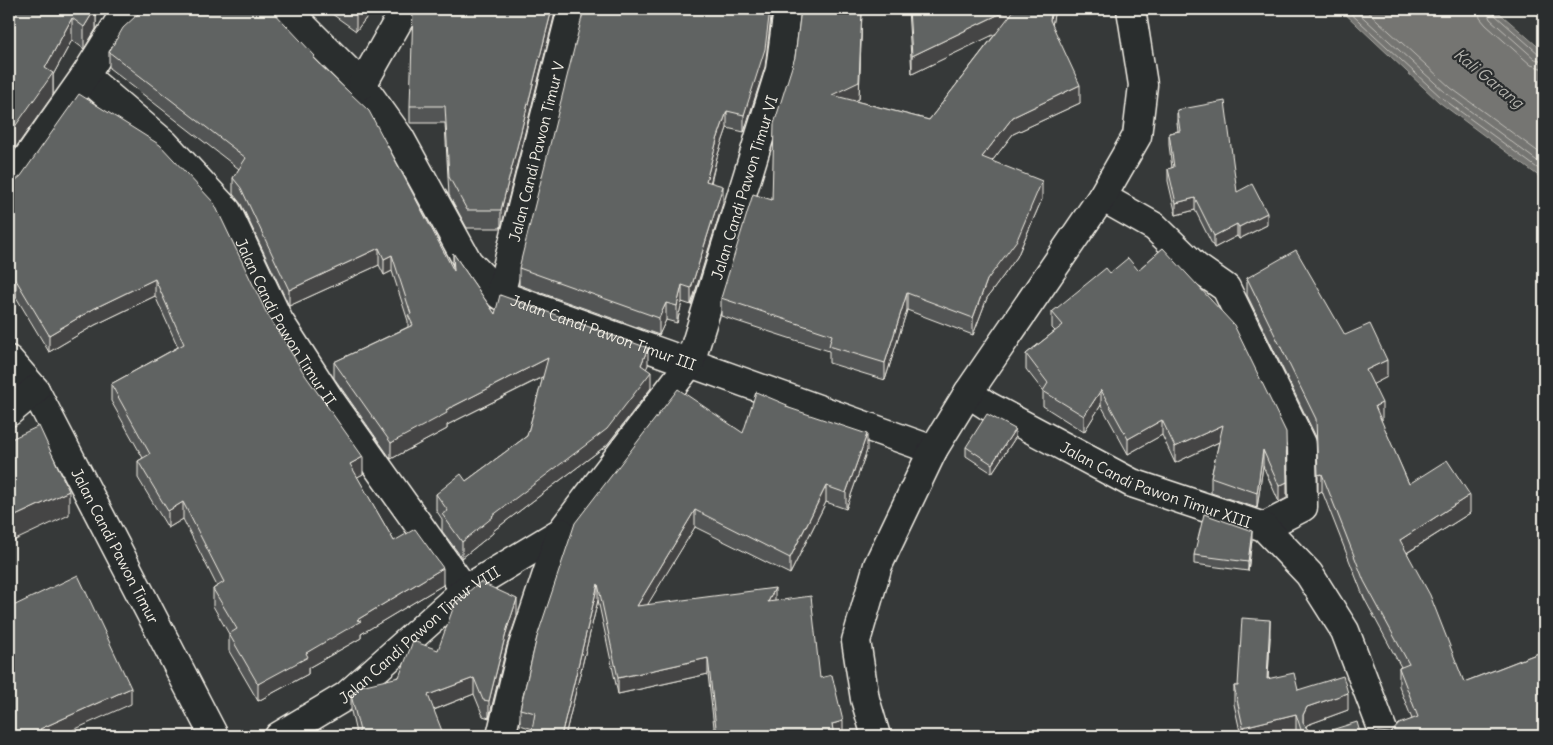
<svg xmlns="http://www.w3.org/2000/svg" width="1553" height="745" font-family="Delius,sans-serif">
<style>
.water{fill:#757572;stroke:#a8a7a1}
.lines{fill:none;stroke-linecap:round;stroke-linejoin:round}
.shore{stroke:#c1bfb9;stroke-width:1}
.minor-casing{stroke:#f4f1e8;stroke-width:31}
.minor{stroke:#2a2d2e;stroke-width:28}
.wall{fill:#535554;stroke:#f4f1e8}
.shaded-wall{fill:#444545;stroke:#f4f1e8}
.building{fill:#616362;stroke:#f4f1e8}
.labels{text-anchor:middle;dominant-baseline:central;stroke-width:4.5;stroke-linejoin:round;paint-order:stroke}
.street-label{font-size:15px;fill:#f4f1e8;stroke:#2a2d2e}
.water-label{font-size:16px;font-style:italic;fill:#b4b3ad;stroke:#2a2d2e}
</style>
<rect width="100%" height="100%" fill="#363939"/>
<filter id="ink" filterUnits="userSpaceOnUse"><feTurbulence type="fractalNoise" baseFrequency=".02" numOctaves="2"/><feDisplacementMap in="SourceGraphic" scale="10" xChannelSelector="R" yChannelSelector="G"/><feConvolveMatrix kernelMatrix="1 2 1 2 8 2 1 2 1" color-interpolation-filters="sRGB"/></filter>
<g filter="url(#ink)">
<!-- water -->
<path class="water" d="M1340,9H1495L1544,52V180L1439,102Z"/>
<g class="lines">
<!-- shore -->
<path class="shore" d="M1346,9L1442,98L1544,173
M1354,9L1446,93L1544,166
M1365,9L1451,88L1544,156
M1479,9L1480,18L1486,25L1531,65L1544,69
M1486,9L1490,19L1535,59L1544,61
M1493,9L1495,15L1539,54L1544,55"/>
<!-- minor casing -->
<g class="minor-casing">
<g id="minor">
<path id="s1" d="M286,9L362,85L400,138L468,262L500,295L933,450"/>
<path id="s2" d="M85,76L165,144L227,211L279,321L330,400L465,590"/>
<path d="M362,85L405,9"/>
<path d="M9,184L85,76L127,9"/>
<path d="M1102,197L1155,227L1196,267L1226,288L1302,444L1303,507L1264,527"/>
<path id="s3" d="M500,295L572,9"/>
<path id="s4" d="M9,360L35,390L214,736"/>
<path id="s5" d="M968,393L988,406L1132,483L1264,527L1309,574L1345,631L1385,736"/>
<path d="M9,412L35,390"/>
<path id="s6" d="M279,736L346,696L465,590L561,532L690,363L780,70L788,9"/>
<path d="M501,736L522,649L561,532"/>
<path d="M876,736L865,699L856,641L878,565L933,450L968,393L1102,197L1137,136L1143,85L1131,9"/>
</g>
</g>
<!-- minor -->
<use href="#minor" class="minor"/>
</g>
<!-- wall -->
<path class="wall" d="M9,9H96V29L84,49L72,40L53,75V95Z
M325,9H373L356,31Z
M556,9L501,228H467L449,195L445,123H410V106Z
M801,9H862L859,99L855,101L929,120L996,33L912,74L908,9H1055L1052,25L1080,103L1013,134L992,161L1042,199L1017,257L987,298L973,335L907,310L885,380L829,363V351L721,316V298L772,200L795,57Z
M137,15L315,59L453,269V253L495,314L648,365L646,368L651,388L607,445L493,531V533L462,558L442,531V519L436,510V494L466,481L527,436L543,377L447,425V429L391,459L334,378V362L408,327V321L392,271L384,275L379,265L289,306L241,204L233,194V178L239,169L109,68V52Z
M765,67L744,132L727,128L717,157L711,183L723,203L691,305L682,302L677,323L666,320L659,335L519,285V268Z
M1177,110L1237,192L1267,225L1239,239L1237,236L1214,248L1195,210L1176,215L1168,181V169L1172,168L1169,145V133L1178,131L1177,122Z
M9,181L266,312L363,474L357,477L394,541L443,585L361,634V638L308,668V674L258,701L229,651V634L213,606V589L217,586L183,519L168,528L138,478V461L143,458L111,401V384L178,347L155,296L95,325L49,352L16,297Z
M1163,248L1287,498L1279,502L1263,466L1257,508L1211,493V477L1219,442L1175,463L1162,435L1128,454L1101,405L1084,432L1043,406V391L1026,369V354L1055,331L1052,328V312L1110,273L1138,270Z
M1247,278L1345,335L1387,377L1373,384L1382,420L1381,421L1409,484L1470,513L1407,553L1464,682L1544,651L1391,733L1412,719L1399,686V668L1401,667L1364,598L1322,491L1318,493L1316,437L1247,295Z
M787,407L867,450L846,509L826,502L790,574L695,527L647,605L775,601L820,678L843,736H715L708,674L618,694L598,600L565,736H531L533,729L520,725V709L537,637Z
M1015,438L992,473L966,456V447Z
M1252,540L1248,571L1194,564V555Z
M517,616L507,645L489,718L483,716L474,694L434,710L356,733L351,711V695L399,677L438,650Z
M1270,637L1268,679L1298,690L1348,710L1307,725L1306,727L1308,730L1314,733L1361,736H1297L1296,732L1277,736H1241L1234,704V686H1238Z"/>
<!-- shaded-wall -->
<path class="shaded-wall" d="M95,9H96V29L84,49V27Z
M360,9H373L356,31V13Z
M552,9H556L501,228V210Z
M770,9H772L765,67L744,132V115Z
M862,9L859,99L832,112V95Z
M1010,9H1018V23L912,74V56Z
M1052,9H1055L1050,37V20Z
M72,18V40L53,75V95L9,157V135L45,68Z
M1080,85V103L1013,134L982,174V157L1013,117Z
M727,111V128L717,157L706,199V181L717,140Z
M1042,181V199L1017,257L987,298L973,335V318L987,280Z
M723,186V203L691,305V288Z
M1195,198V210L1176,215V203Z
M1267,213V225L1239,239V227Z
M1237,224V236L1214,248V236Z
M379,248V265L289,306V290Z
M392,255V271L384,275V259Z
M155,279V296L95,325L49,352V335L95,308Z
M16,280V297L9,308V291Z
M682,285V302L677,323V306Z
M907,293V310L885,380V363Z
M666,303V320L659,335V318Z
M648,348V365L641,381V365Z
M548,358V374L447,425V429L391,459V443L446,410Z
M1387,360V377L1366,388V370Z
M651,372V388L607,445L493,531V533L462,558V542L492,516Z
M1101,390V405L1084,432V416Z
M1382,403V420L1375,423V406Z
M1162,420V435L1128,454V439Z
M1223,425V440L1175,463V447Z
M1015,429V438L992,473V464Z
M867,434V450L846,509V493Z
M1263,450V466L1257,508V493Z
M363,457V474L350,481V464Z
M1322,474V491L1318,493V475Z
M1287,482V498L1279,502V486Z
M826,486V502L790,574V558Z
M69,491V515L9,543V519Z
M1470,495V513L1400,557V540Z
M183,502V519L168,528V511Z
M695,510V527L637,622V606Z
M1252,531V540L1248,571V562Z
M443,568V585L361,634V638L308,668V674L258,701V684L357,620Z
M598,584V600L565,736H561Z
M775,588V604L768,602Z
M517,599V616L507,645L489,718V701L507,629Z
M1270,620V637L1267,697V679Z
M708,658V674L618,694V678Z
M474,678V694L428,712V695Z
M131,688V704L60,736H40V729Z
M1348,693V710L1307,725L1303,733V715L1307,707Z
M1296,714V732L1277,736H1243V727Z
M843,721V736H832V724Z"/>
<!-- building -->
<path class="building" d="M9,9H95L84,27L72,18L45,68L53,73L9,135Z
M142,9H271L315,56L313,58L369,111L454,271L453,253L495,314L500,295L648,348L641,365L651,372L607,429L492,516L493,517L462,542L442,514L448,511L436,494L461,474L466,481L527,436L548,358L446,410L447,413L391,443L334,362L413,325L408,315L411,314L392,255L384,259L379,248L289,290L241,188L233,178L246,158L109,52L123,28L137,15Z
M350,9H360L356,13Z
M413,9H552L501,210H467L449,177L445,106H410Z
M584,9H770L765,49L744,115L727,111L717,140L706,181L723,186L691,288L682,285L677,306L666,303L659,318L519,268Z
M801,9H862L859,82L832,95L929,120L1015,9H1052L1050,20L1080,85L1013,117L982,157L1042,181L1017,240L987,280L973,318L907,293L885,363L829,346L832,335L721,298L753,194L772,200L774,124L795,57Z
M909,9H1010L912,56Z
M79,94L160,145L214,203L266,312L305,375L363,457L350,464L394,541L415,529L443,568L357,620L361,621L306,653L308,657L258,684L229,634L237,629L213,589L224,582L183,502L168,511L138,461L150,454L111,384L184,344L155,279L95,308L49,335L16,280L9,291V181H15L21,176Z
M1225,101L1237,192L1252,184L1267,213L1239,227L1237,224L1214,236L1195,198L1176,203L1168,169L1174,167L1169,133L1180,131L1177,110Z
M1163,248L1234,325L1286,432L1287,482L1279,486L1263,450L1257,493L1211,477L1223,425L1175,447L1162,420L1128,439L1101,390L1084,416L1043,391L1048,383L1026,354L1063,325L1052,312L1106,268L1110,273L1128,258L1138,270Z
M1296,250L1345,335L1370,324L1387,360L1366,370L1382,403L1375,406L1409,484L1447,460L1470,495L1400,540L1430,595L1464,682L1544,651V736H1366L1378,732L1391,733L1399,724L1418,717L1399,668L1409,664L1364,581L1322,474L1318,475L1316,419L1247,278Z
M678,389L743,433L756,392L787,405L786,407L867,434L846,493L826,486L790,558L695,510L637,606L775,588L768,602L811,596L820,678L832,675L843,721L832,724L834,736H717L708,658L618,678L598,584L561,736H531L535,713L520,709L537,637L575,523Z
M987,414L1015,429L992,464L966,447Z
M39,426L69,491L9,519V440Z
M1204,514L1252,531L1248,562L1194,555Z
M78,575L131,688L40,729L44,736H9V608Z
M480,582L517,599L507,629L489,701L483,700L474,678L428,695L444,736H350L360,731L351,695L361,686L399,677L413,641L438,650L455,603Z
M1242,618L1270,620L1267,679L1294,673L1298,690L1343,676L1348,693L1307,707L1303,715V723L1308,730L1314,733H1322L1357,722L1361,736H1303L1296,714L1243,727L1234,686H1238Z"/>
</g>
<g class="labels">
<!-- street labels -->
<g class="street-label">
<text stroke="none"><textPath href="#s3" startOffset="148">Jalan Candi Pawon Timur V</textPath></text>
<text stroke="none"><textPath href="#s6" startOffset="746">Jalan Candi Pawon Timur VI</textPath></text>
<text stroke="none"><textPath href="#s2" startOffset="322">Jalan Candi Pawon Timur II</textPath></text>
<text stroke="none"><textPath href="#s1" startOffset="470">Jalan Candi Pawon Timur III</textPath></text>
<text stroke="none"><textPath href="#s5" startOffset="210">Jalan Candi Pawon Timur XIII</textPath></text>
<text stroke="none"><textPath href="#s4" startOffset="215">Jalan Candi Pawon Timur</textPath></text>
<text stroke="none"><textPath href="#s6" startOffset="174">Jalan Candi Pawon Timur VIII</textPath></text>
</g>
<!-- water labels -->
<g class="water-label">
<text transform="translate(1489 78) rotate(39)">Kali Garang</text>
</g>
</g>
<!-- margin -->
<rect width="1553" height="745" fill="none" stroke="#2a2d2e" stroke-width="30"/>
<rect x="15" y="15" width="1523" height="715" fill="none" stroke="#f4f1e8" stroke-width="2" filter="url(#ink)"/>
</svg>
